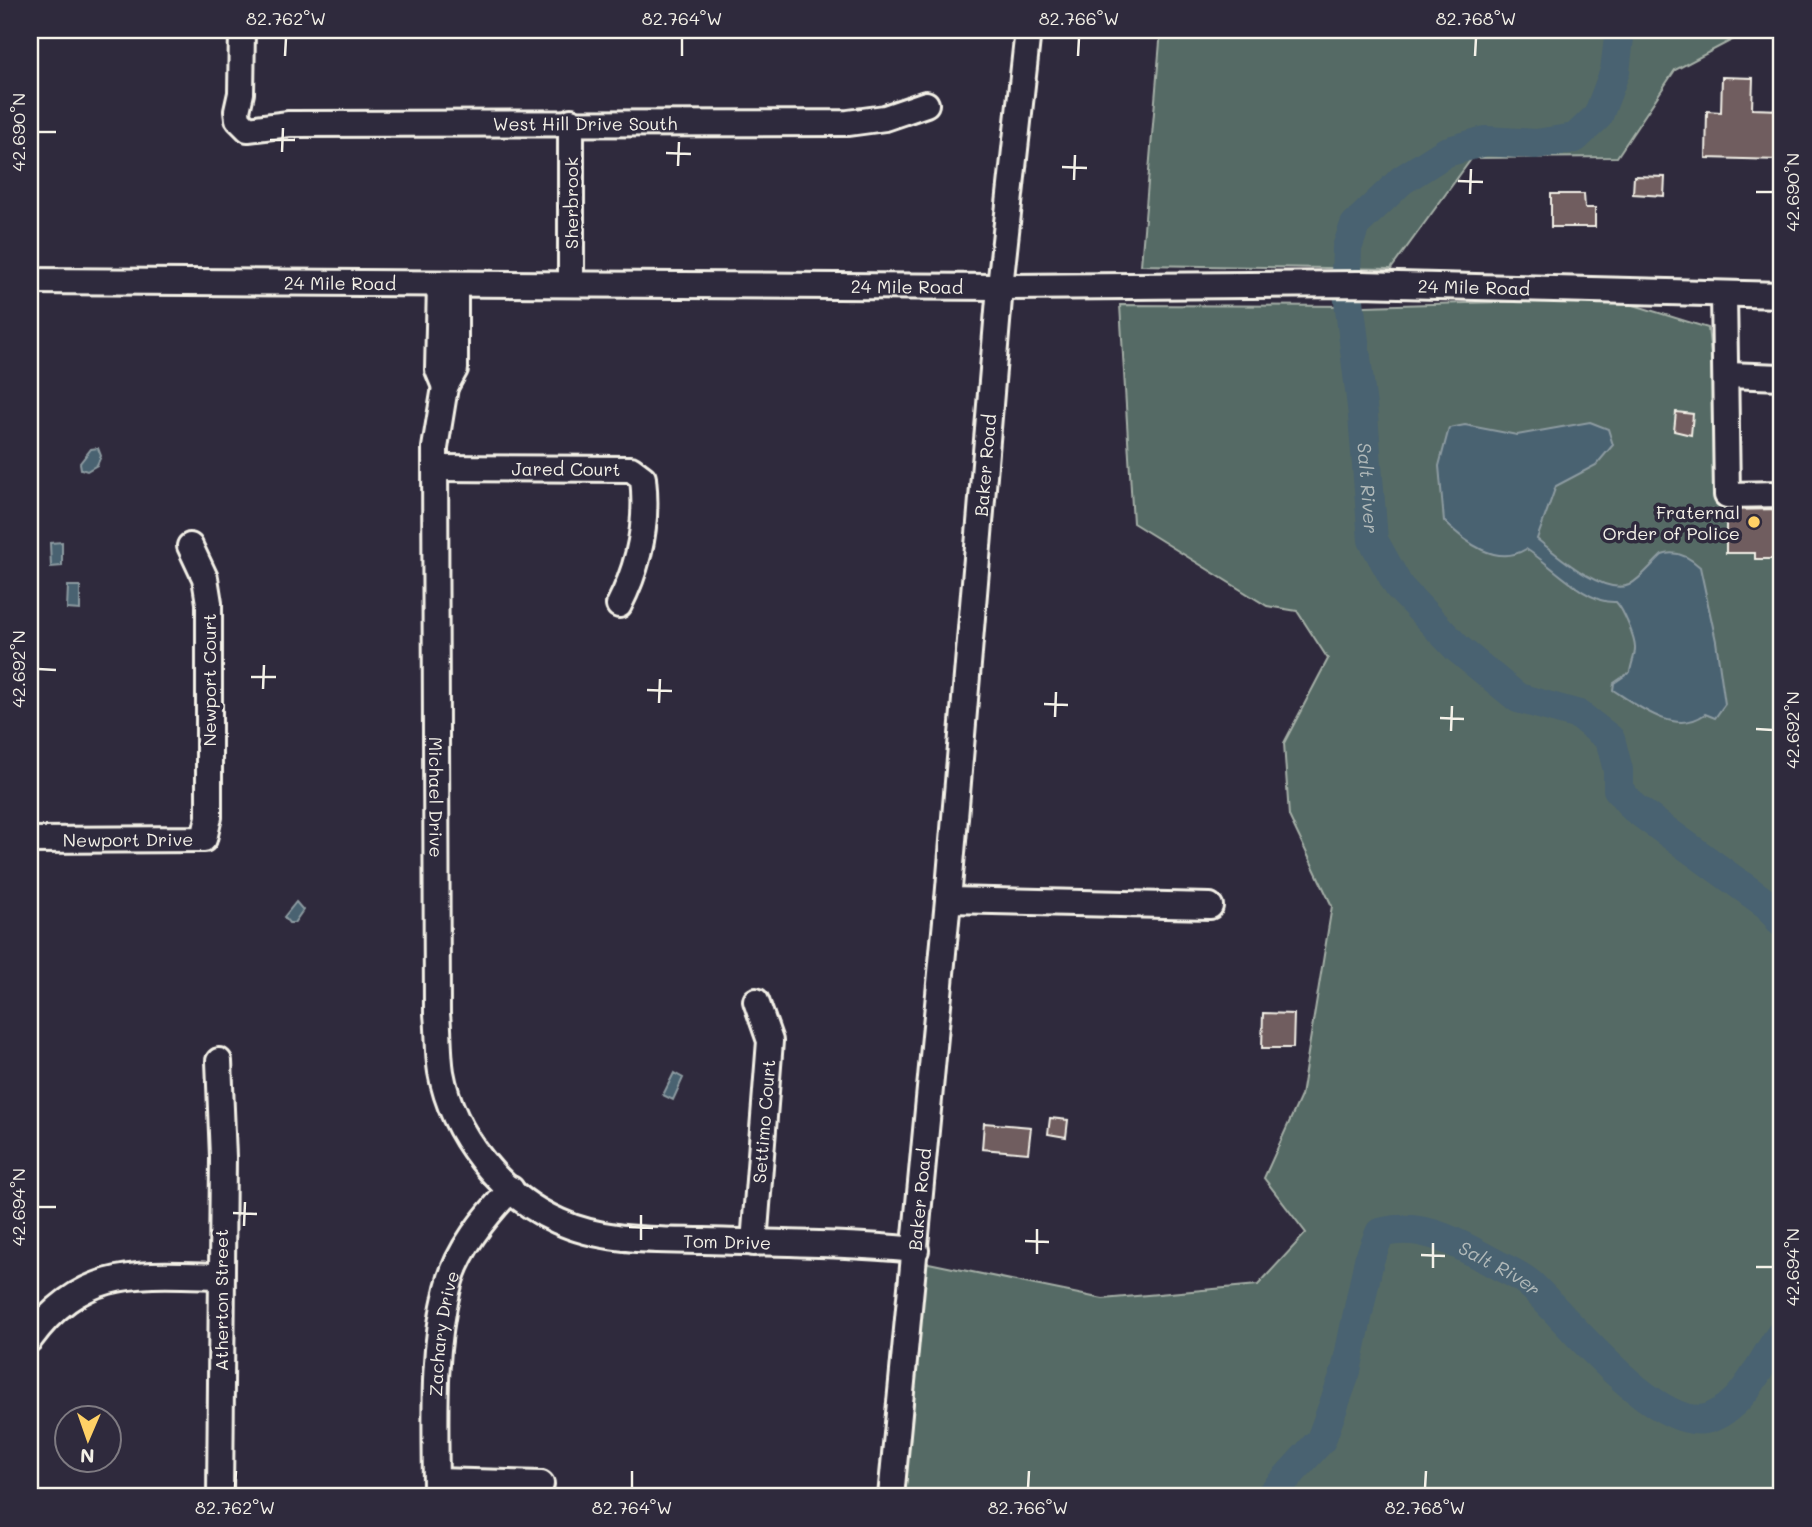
<svg xmlns="http://www.w3.org/2000/svg" width="1812" height="1527" font-family="Mali,sans-serif">
<style>
.green{fill:#556a65;stroke:#a4aea6;stroke-width:2}
.water{fill:#496271;stroke:#8d9ba1;stroke-width:2}
.lines{fill:none;stroke-linecap:round;stroke-linejoin:round}
.river{stroke:#496271;stroke-width:30}
.building{fill:#705d5e;stroke:#f4f1e8;stroke-width:2}
.minor-casing{stroke:#f4f1e8;stroke-width:30}
.minor{stroke:#2f2a3d;stroke-width:24}
.ticks{fill:none;stroke:#f4f1e8;stroke-width:2.5}
.poi-dot{fill:#ffd166;stroke:#2f2a3d;stroke-width:2.5}
.labels{text-anchor:middle;dominant-baseline:central;stroke-width:7;stroke-linejoin:round;paint-order:stroke}
.street-label{font-size:18px;fill:#f4f1e8;stroke:#2f2a3d}
.poi-label{font-size:18px;fill:#f4f1e8;stroke:#2f2a3d;text-anchor:end}
.water-label{font-size:19px;font-style:italic;fill:#b0b8b8;stroke:#2f2a3d}
.neatline{fill:none;stroke:#f4f1e8;stroke-width:2.5}
.ticks-label{font-size:18px;text-anchor:middle;fill:#f4f1e8}
</style>
<rect width="100%" height="100%" fill="#2f2a3d"/>
<filter id="ink" filterUnits="userSpaceOnUse"><feTurbulence type="fractalNoise" baseFrequency=".0143" numOctaves="2"/><feDisplacementMap in="SourceGraphic" scale="14" xChannelSelector="R" yChannelSelector="G"/><feConvolveMatrix kernelMatrix="1 2 1 2 8 2 1 2 1" color-interpolation-filters="sRGB"/></filter>
<g filter="url(#ink)">
<!-- green -->
<path class="green" d="M1161,30H1782L1747,32L1675,70L1617,157L1472,158L1391,269L1141,265Z
M1536,301L1624,302L1708,328L1727,495L1726,552L1755,553L1756,559H1782V1497H889L914,1260L1103,1299L1258,1285L1306,1233L1264,1178L1301,1096L1332,906L1289,816L1284,743L1328,659L1297,611L1267,606L1133,523L1120,305L1364,306Z"/>
<!-- water -->
<path class="water" d="M1590,422L1608,429L1613,445L1596,465L1556,486L1537,539C1556,554 1603,596 1629,585C1641,579 1652,564 1662,555C1676,550 1689,557 1700,567L1716,641L1725,704L1715,718L1705,714C1676,736 1639,707 1613,690L1614,683L1630,672C1631,664 1635,656 1635,649C1636,639 1623,609 1616,602C1585,604 1551,564 1526,549C1497,567 1466,543 1444,521L1439,466L1449,428L1465,425L1517,435Z
M98,448L101,456L97,465L87,471L81,469L80,463L91,449Z
M62,542V566L51,567L50,543Z
M68,586H80V610L67,609Z
M296,902L303,910L294,923H289L284,917Z
M674,1073L683,1078L673,1100L663,1095Z"/>
<g class="lines">
<!-- river -->
<g class="river">
<path id="s1" d="M1620,30L1615,71L1598,116L1575,138L1536,144L1485,141L1446,152L1402,180L1355,225L1347,248L1346,276L1363,415L1373,540L1399,587L1457,648L1518,698L1579,715L1610,739L1618,770V789L1633,807L1768,905L1782,923"/>
<path id="s2" d="M1269,1497L1321,1440L1346,1371L1369,1260L1380,1233C1422,1221 1457,1243 1494,1263C1505,1269 1520,1275 1530,1284C1565,1316 1660,1439 1712,1417C1748,1402 1760,1361 1782,1333"/>
</g>
</g>
<!-- building -->
<path class="building" d="M1722,77L1753,78L1752,109L1781,110L1780,160L1706,158L1707,111L1721,112Z
M1634,176L1665,177L1664,196L1633,194Z
M1551,194H1584L1585,208H1595V227H1551Z
M1676,412L1693,414L1691,435L1674,431Z
M1782,509V559H1755V553H1726V510Z
M1263,1013L1294,1014L1293,1048H1262Z
M1050,1118L1068,1120L1066,1137L1048,1134Z
M984,1123L1031,1127L1028,1153L982,1149Z"/>
<g class="lines">
<!-- minor casing -->
<g class="minor-casing">
<g id="minor">
<path id="s3" d="M242,30L241,93L237,111L238,119L248,129L289,124L848,123L885,118L926,104"/>
<path id="s4" d="M30,281L1000,287L1360,284L1782,295"/>
<path d="M440,284L438,370L445,387L455,369V284"/>
<path d="M571,284V121"/>
<path d="M1724,294L1727,495L1782,494"/>
<path d="M1727,375L1782,377"/>
<path id="s5" d="M445,387L435,448L437,1014C439,1033 438,1053 441,1072C452,1134 501,1196 558,1221C602,1242 657,1240 704,1241C774,1243 846,1243 916,1250"/>
<path id="s6" d="M436,468L631,469L643,478C648,522 639,566 619,605"/>
<path id="s7" d="M30,840L204,839L209,817V603L205,578L190,546"/>
<path d="M948,900L1210,906"/>
<path d="M219,1061L223,1157L220,1497"/>
<path id="s8" d="M754,1243L770,1041L756,1001"/>
<path d="M30,1339C83,1266 140,1274 221,1276"/>
<path d="M436,1481L541,1484"/>
<path id="s9" d="M436,1497C436,1428 431,1356 448,1288C457,1250 485,1217 511,1189"/>
<path id="s10" d="M891,1497L948,900L1000,287L1028,30"/>
</g>
</g>
<!-- minor -->
<use href="#minor" class="minor"/>
</g>
</g>
<!-- ticks -->
<path class="ticks" d="M285,56L286,38M682,56V38M1078,56L1079,38M1475,56L1476,38M38,132H56M270,140H295M282,152L283,128M666,153L691,154M678,166L679,142M1062,167L1087,168M1074,180L1075,155M1458,181L1483,182M1756,192H1773M1470,194L1471,169M38,669L56,670M251,677H276M263,689L264,665M647,690L672,691M659,703L660,679M1044,704L1068,705M1055,717L1056,692M1440,718L1464,719M1756,729L1773,730M1451,731L1452,706M38,1207H56M233,1213L257,1214M244,1226L245,1202M629,1227L653,1228M641,1240V1215M1025,1241L1049,1242M1037,1254V1229M1421,1255L1445,1256M1756,1267H1773M1433,1268V1243M235,1488L236,1471M632,1488V1471M1028,1488L1029,1471M1425,1488L1426,1471"/>
<!-- markers -->
<circle class="poi-dot" cx="1754" cy="522" r="7"/>
<g class="labels">
<!-- street labels -->
<g class="street-label">
<text stroke="none"><textPath href="#s3" startOffset="441">West Hill Drive South</textPath></text>
<text transform="translate(571 203) rotate(-90)">Sherbrook</text>
<text stroke="none"><textPath href="#s4" startOffset="310">24 Mile Road</textPath></text>
<text stroke="none"><textPath href="#s4" startOffset="877">24 Mile Road</textPath></text>
<text stroke="none"><textPath href="#s4" startOffset="1444">24 Mile Road</textPath></text>
<text stroke="none"><textPath href="#s10" startOffset="1036">Baker Road</textPath></text>
<text stroke="none"><textPath href="#s6" startOffset="130">Jared Court</textPath></text>
<text transform="translate(209 680) rotate(-90)">Newport Court</text>
<text stroke="none"><textPath href="#s5" startOffset="411">Michael Drive</textPath></text>
<text stroke="none"><textPath href="#s7" startOffset="98">Newport Drive</textPath></text>
<text stroke="none"><textPath href="#s8" startOffset="122">Settimo Court</textPath></text>
<text stroke="none"><textPath href="#s10" startOffset="299">Baker Road</textPath></text>
<text stroke="none"><textPath href="#s5" startOffset="1054">Tom Drive</textPath></text>
<text transform="translate(221 1300) rotate(-90)">Atherton Street</text>
<text stroke="none"><textPath href="#s9" startOffset="164">Zachary Drive</textPath></text>
</g>
<!-- poi labels -->
<g class="poi-label">
<text x="1740" y="512">Fraternal<tspan x="1740" dy="21">Order of Police</tspan></text>
</g>
<!-- water labels -->
<g class="water-label">
<text stroke="none"><textPath href="#s1" startOffset="635">Salt River</textPath></text>
<text stroke="none"><textPath href="#s2" startOffset="422">Salt River</textPath></text>
</g>
</g>
<!-- margin -->
<rect width="1812" height="1527" fill="none" stroke="#2f2a3d" stroke-width="77"/>
<!-- north arrow -->
<g transform="translate(88 1439) rotate(182)"><circle r="33" fill="#2f2a3d" stroke="#7e7a81" stroke-width="2"/>
<path d="M0-5L12 26L0 18L-12 26Z" fill="#ffd166"/>
<text y="-10" font-size="19" font-weight="bold" text-anchor="middle" fill="#f4f1e8">N</text>
</g>
<rect x="38" y="38" width="1735" height="1450" class="neatline"/>
<g class="ticks-label">
<text x="286" y="25">82.762°W</text>
<text x="682" y="25">82.764°W</text>
<text x="1079" y="25">82.766°W</text>
<text x="1476" y="25">82.768°W</text>
<text transform="translate(19 132) rotate(-90)" y="6">42.690°N</text>
<text transform="translate(1793 192) rotate(-90)" y="6">42.690°N</text>
<text transform="translate(19 669) rotate(-90)" y="6">42.692°N</text>
<text transform="translate(1793 730) rotate(-90)" y="6">42.692°N</text>
<text transform="translate(19 1207) rotate(-90)" y="6">42.694°N</text>
<text transform="translate(1793 1267) rotate(-90)" y="6">42.694°N</text>
<text x="235" y="1514">82.762°W</text>
<text x="632" y="1514">82.764°W</text>
<text x="1028" y="1514">82.766°W</text>
<text x="1425" y="1514">82.768°W</text>
</g>
</svg>
